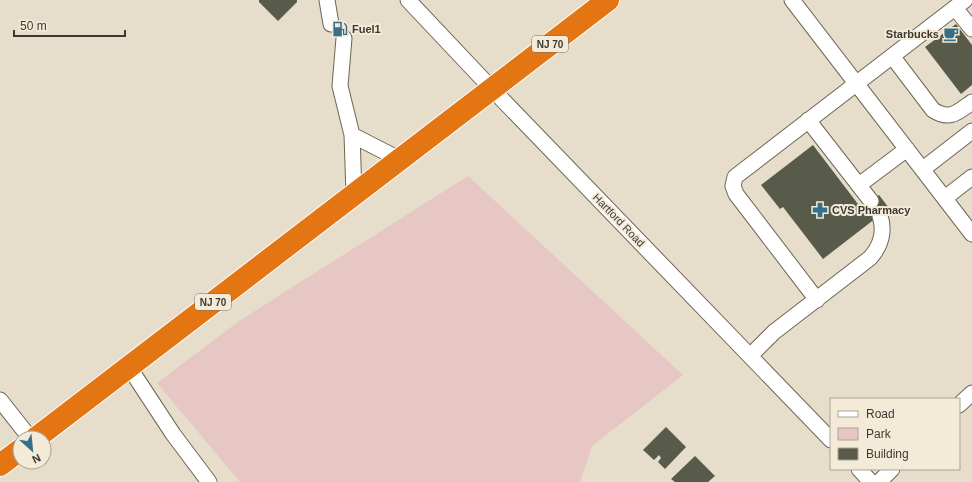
<svg xmlns="http://www.w3.org/2000/svg" width="972" height="482" font-family="Arial,sans-serif">
<style>
.green{fill:#e6c7c4}
.building{fill:#595b4a}
.lines{fill:none;stroke-linecap:round;stroke-linejoin:round}
.minor-casing{stroke:#6f6656;stroke-width:17}
.highway-casing{stroke:#fff;stroke-width:24}
.minor{stroke:#fff;stroke-width:15}
.highway{stroke:#e37513;stroke-width:22}
.labels{text-anchor:middle;dominant-baseline:central;stroke-width:4;stroke-linejoin:round;paint-order:stroke}
.shield{fill:#f4ead8;stroke:#746e64;stroke-width:1}
.shield-label{font-size:10px;font-weight:bold;fill:#3d3932}
.poi-label{font-size:11px;font-weight:bold;fill:#3d3932;stroke:#f4ead8;text-anchor:start}
.street-label{font-size:11px;fill:#3d3932;stroke:#f4ead8}
</style>
<rect width="100%" height="100%" fill="#e7ddcb"/>
<!-- green -->
<path class="green" d="M468,176L683,375L592,446L580,482H240L157,383L239,321Z"/>
<!-- building -->
<path class="building" d="M259,0H297V2L278,21L259,2Z
M956,24L972,45V85L961,94L925,47Z
M813,145L861,208L879,195L889,208L823,259L783,207L780,209L761,185Z
M666,427L686,447L665,469L658,462L661,458L659,455L654,460L643,450Z
M695,456L715,476L708,482H675L671,479Z"/>
<g class="lines">
<!-- minor casing -->
<g class="minor-casing">
<path id="minor" d="M327,0L331,24
M408,0L492,89L831,440
M792,0L972,234
M955,8L972,29
M344,38L340,86L352,135L354,194
M892,56L933,110C950,121 958,112 972,102
M808,120L871,201
M352,135L399,159
M923,169L972,131
M859,185L907,149
M945,198L972,177
M817,300L736,194L733,186L735,177L965,0
M750,356L774,332L870,258C881,246 885,231 880,216
M129,367L173,434L209,482
M0,400L30,438
M959,405L972,393
M859,469L871,482
M879,482L892,469"/>
</g>
<!-- highway casing -->
<g class="highway-casing">
<path id="highway" d="M36,438L608,0
M0,465L20,450"/>
</g>
<!-- minor -->
<use href="#minor" class="minor"/>
<!-- highway -->
<use href="#highway" class="highway"/>
</g>
<!-- icons -->
<defs>
<g id="fuel-bare" transform="scale(1.2)"><path d="M-5.5-6h7V0h2V4h1.3V-2.5L3-4.5l.8-.8L6-3V5H2.5V1h-1V6h-7ZM-4.2-4.7v3.2H.2V-4.7Z" fill="#366f88" stroke="#f4ead8" stroke-width="2.5" paint-order="stroke"/></g>
<g id="cafe-bare" transform="scale(1.2)"><path d="M-5.5-4.5H6V0H3Q3 3.5 0 3.5H-2.5Q-5.5 3.5-5.5 0ZM3-3.2v2h1.7v-2ZM-6 4.5H4V6H-6Z" fill="#366f88" stroke="#f4ead8" stroke-width="2.5" paint-order="stroke"/></g>
<g id="pharmacy-bare" transform="scale(1.2)"><path d="M-2-6h4v4h4v4h-4v4h-4v-4h-4v-4h4Z" fill="#366f88" stroke="#f4ead8" stroke-width="2.5" paint-order="stroke"/></g>
</defs>
<g fill-rule="evenodd">
<use href="#fuel-bare" x="340" y="29"/>
<use href="#cafe-bare" x="951" y="34"/>
<use href="#pharmacy-bare" x="820" y="210"/>
</g>
<g class="labels">
<!-- shield labels -->
<g class="shield">
<rect x="532" y="36" width="36" height="16" rx="3"/>
<rect x="195" y="294" width="36" height="16" rx="3"/>
</g>
<g class="shield-label">
<text x="550" y="44">NJ 70</text>
<text x="213" y="302">NJ 70</text>
</g>
<!-- poi labels -->
<g class="poi-label">
<text x="352" y="29">Fuel1</text>
<text x="939" y="34" text-anchor="end">Starbucks</text>
<text x="832" y="210">CVS Pharmacy</text>
</g>
<!-- street labels -->
<g class="street-label">
<text transform="translate(619 220) rotate(46)">Hartford Road</text>
</g>
</g>
<!-- legend -->
<rect x="830" y="398" width="130" height="72" fill="#f4ead8" stroke="#aba396"/>
<rect x="838" y="411" width="20" height="6" fill="#ffffff" stroke="#aba396"/>
<text x="866" y="418" font-size="12" fill="#3d3932">Road</text>
<rect x="838" y="428" width="20" height="12" fill="#e6c7c4" stroke="#aba396"/>
<text x="866" y="438" font-size="12" fill="#3d3932">Park</text>
<rect x="838" y="448" width="20" height="12" fill="#595b4a" stroke="#aba396"/>
<text x="866" y="458" font-size="12" fill="#3d3932">Building</text>
<!-- north arrow -->
<g transform="translate(32 450) rotate(153)"><circle r="19" fill="#f4ead8" stroke="#aba396"/>
<path d="M0-3L7 15L0 10L-7 15Z" fill="#366f88"/>
<text y="-6" font-size="11" font-weight="bold" text-anchor="middle" fill="#3d3932">N</text>
</g>
<!-- scale -->
<path d="M14 30v6h111v-6" fill="none" stroke="#3d3932" stroke-width="2"/>
<text x="20" y="30" font-size="12" fill="#3d3932" stroke="#f4ead8" stroke-width="3" paint-order="stroke">50 m</text>
</svg>
